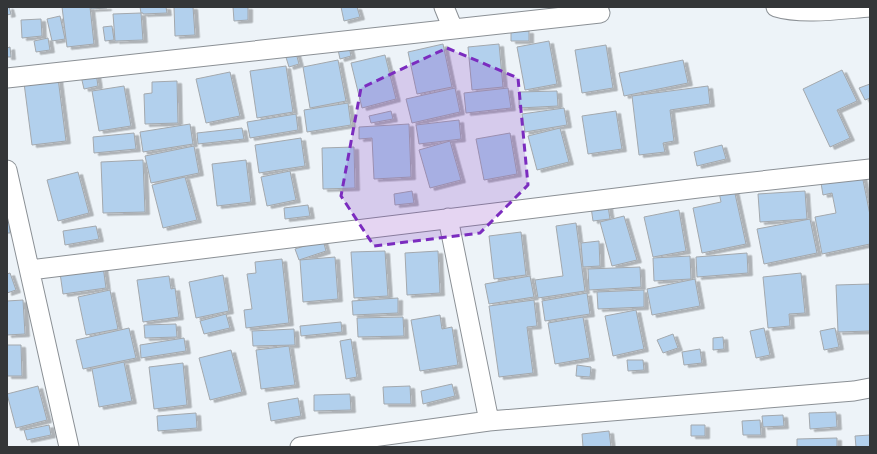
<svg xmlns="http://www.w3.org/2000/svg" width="877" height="454" font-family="'Roboto Condensed',sans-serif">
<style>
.building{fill:#b2d0ed;stroke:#a3a8ad;filter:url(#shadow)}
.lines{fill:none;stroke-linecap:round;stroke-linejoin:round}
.minor-casing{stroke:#8b9095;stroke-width:21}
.minor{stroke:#fff;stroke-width:19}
.marked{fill:#7b2cbf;fill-opacity:0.2;stroke:#7b2cbf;stroke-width:3;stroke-dasharray:8 5;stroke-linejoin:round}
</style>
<defs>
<filter id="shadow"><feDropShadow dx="4.5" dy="2.5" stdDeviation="0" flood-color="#0004"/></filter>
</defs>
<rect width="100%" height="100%" fill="#edf3f8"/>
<!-- building -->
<path class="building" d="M7,7H9L11,14L7,15Z
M62,7H90L94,44L67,47Z
M91,7H107V8L91,9Z
M140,7H166L167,13L143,14V13H141Z
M174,7H193L195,35L175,36Z
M233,7H248V20L234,21Z
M341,7H357L360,17L344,21Z
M141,13L143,40L115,41L113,14Z
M60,16L65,39L52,41L47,19Z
M41,19L42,36L22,38L21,20Z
M112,26L114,40L105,41L103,27Z
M511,31H529V41H511Z
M48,38L50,50L36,52L34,41Z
M549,41L557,84L525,90L517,47Z
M348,42L351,56L340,59L337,45Z
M443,44L452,87L417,94L408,52Z
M499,44L503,87L472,90L468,47Z
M606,45L613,88L582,93L575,50Z
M10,47L11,57H7V48Z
M295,49L299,64L289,67L284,51Z
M385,55L396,99L362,108L351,63Z
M338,60L346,101L310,108L303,67Z
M683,60L688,83L624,96L619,73Z
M286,66L293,112L257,118L250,71Z
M842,70L857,101L837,110L850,138L830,147L803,89Z
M230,72L240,116L206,123L196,79Z
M96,73L98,86L84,89L81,76Z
M58,78L66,141L32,145L24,83Z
M177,81L178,123L145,124L144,94L152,93V82Z
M870,84V98L865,100L859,88Z
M124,86L131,126L99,131L92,91Z
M708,86L710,104L670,110L674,141L663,143L665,152L639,155L632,96Z
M455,88L460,112L412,123L406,99Z
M508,88L511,108L466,113L464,93Z
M557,91L558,106L519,108V92Z
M348,103L351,125L307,132L304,110Z
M564,108L567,125L525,132L522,114Z
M391,111L393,119L371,123L369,116Z
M616,111L622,149L588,154L582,116Z
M296,114L298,130L250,138L247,122Z
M459,120L461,139L419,144L416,125Z
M190,124L193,144L143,152L140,132Z
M409,124L411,177L374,179L372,138L359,139V127Z
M242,128L244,139L198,144L197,133Z
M560,128L569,162L537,170L528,136Z
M134,133L136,149L94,153L93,137Z
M510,133L517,174L484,180L476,139Z
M301,138L305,166L259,173L255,145Z
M450,141L461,180L430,188L419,150Z
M722,145L726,159L697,166L694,152Z
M194,146L199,173L151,183L145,156Z
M354,147L355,188L323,189L322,148Z
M143,160L145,212L103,213L101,162Z
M246,160L251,202L217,206L212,164Z
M290,171L296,200L267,206L261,177Z
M78,172L89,213L58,221L47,180Z
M862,175L870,215V244L822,254L815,217L836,213L832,193L823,195L821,183Z
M185,177L197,220L163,228L152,185Z
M734,189L746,244L702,253L693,208L721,202L719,192Z
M412,191L414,203L395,205L394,194Z
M805,191L807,219L760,222L758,194Z
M7,200H9L10,233H7Z
M308,205L310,216L285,219L284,208Z
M608,206L610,219L593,221L591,207Z
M679,210L686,251L653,257L644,217Z
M624,216L637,260L612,266L600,222Z
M810,219L817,253L764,264L757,229Z
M576,223L585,291L538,298L535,280L563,276L556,226Z
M96,226L99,239L65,245L63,231Z
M521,232L526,275L494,279L489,236Z
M323,240L326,251L299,260L295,249Z
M599,241L600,266L583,267L581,243Z
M385,251L388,296L354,298L351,252Z
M438,251L440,293L407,295L405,253Z
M747,253L748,273L697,277L696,257Z
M690,256L691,279L654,281L653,258Z
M335,257L338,299L303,302L300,260Z
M282,259L289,323L246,328L244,310L252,309L247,274L256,273L255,262Z
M103,266L106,288L63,294L60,273Z
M640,267L641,287L589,290L588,269Z
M10,273L16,290L7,293V274Z
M801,273L805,313L789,314L790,326L768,328L763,277Z
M223,275L229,311L196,318L189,282Z
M169,276L171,289L175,288L179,317L143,322L137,280Z
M530,276L534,297L489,304L485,284Z
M695,279L700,306L652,315L647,289Z
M870,284V331L838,332L836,285Z
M110,290L118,329L86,335L78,297Z
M644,290V307L598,309L597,292Z
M587,293L590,314L545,321L542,301Z
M398,298V313L353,315L352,301Z
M23,300L25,334L7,335V301Z
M534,300L537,326L527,327L533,373L499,377L489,306Z
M636,310L644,349L613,356L605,316Z
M226,314L230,328L204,334L200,321Z
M440,315L442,329L452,327L458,365L420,371L411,320Z
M403,317L404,336L358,337L357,318Z
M583,317L590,358L555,364L548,323Z
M341,322L342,332L301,336L300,326Z
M176,324L177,337L145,338L144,325Z
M129,328L136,358L83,369L76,340Z
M764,328L770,355L756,358L750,331Z
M835,328L839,347L824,350L820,331Z
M294,329L295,345L253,346L252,331Z
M673,334L678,348L663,353L657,340Z
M723,337L724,349L713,350V338Z
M184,338L186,351L141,358L140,345Z
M351,339L357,377L346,379L340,341Z
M7,345H21L22,376H7Z
M289,346L295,385L261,389L256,350Z
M700,349L702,363L684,365L682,352Z
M231,350L242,392L210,400L199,358Z
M627,360H643L644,370L628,371Z
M124,362L132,401L99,407L92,369Z
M183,363L187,405L154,409L149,367Z
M577,365L591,367L590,377L576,376Z
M452,384L455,396L423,404L421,391Z
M38,386L47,420L16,428L7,394Z
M410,386L411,404H384L383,387Z
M350,394L351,410L314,411V395Z
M298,398L301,416L271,421L268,403Z
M836,412L837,427L810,429L809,413Z
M196,413L197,428L158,431L157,416Z
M783,415L784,426L763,427L762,416Z
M760,420L761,435H743L742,421Z
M49,425L51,435L27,440L24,430Z
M691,425H705V436H691Z
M609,431L611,447H583L582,434Z
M870,435V447H856L855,436Z
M837,438V447H797V439Z"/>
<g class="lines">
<!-- minor casing -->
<g class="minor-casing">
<path id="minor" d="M444,7L453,29
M776,7C802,15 842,9 870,7
M7,78L600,13
M7,170L69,447
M448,218L489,421
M30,270L698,188L870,169
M300,447L489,421L854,391L870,388"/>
</g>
<!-- minor -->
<use href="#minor" class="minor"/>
</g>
<!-- marked area -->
<path class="marked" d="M447,48L518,78L528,185L480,233L374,246L341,196L361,88Z"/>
<!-- border -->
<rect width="877" height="454" fill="none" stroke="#343638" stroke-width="16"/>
</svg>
